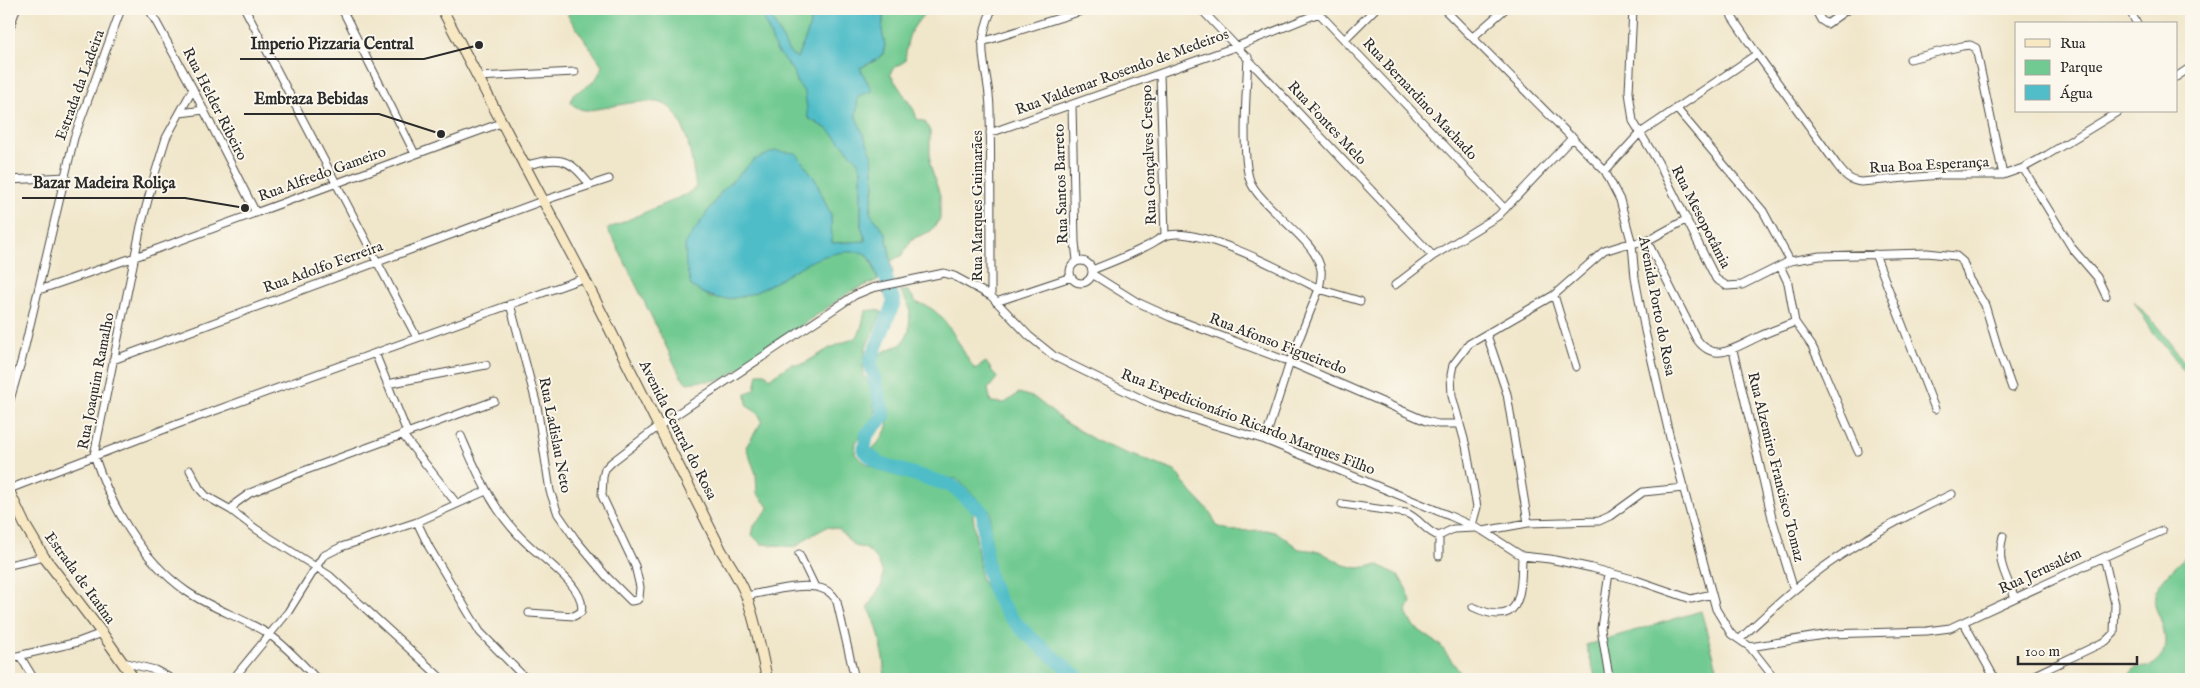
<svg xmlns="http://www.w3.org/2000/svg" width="2200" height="688" font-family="'IM FELL English',serif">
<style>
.green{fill:#71ca91;stroke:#4e7a5e}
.water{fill:#50bdc8;stroke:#3e747a}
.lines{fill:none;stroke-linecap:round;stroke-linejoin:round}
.river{stroke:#50bdc8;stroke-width:14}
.street-casing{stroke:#494743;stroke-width:9}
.secondary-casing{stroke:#494743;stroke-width:12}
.street{stroke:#fff;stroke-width:7}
.secondary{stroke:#f7e8c3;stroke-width:10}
.labels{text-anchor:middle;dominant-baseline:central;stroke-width:4;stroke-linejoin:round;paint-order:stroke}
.street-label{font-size:15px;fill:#2b2b2b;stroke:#fbf7ec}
.leader{fill:none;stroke:#2b2b2b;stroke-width:2}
.callout-dot{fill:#2b2b2b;stroke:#fbf7ec;stroke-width:2}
.callout-label{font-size:16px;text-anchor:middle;font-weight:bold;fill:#2b2b2b;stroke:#fbf7ec;stroke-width:4;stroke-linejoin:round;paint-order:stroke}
</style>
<rect width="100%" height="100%" fill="#fbf7ec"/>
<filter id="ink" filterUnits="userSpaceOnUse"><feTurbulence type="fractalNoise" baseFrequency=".02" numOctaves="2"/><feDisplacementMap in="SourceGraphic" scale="10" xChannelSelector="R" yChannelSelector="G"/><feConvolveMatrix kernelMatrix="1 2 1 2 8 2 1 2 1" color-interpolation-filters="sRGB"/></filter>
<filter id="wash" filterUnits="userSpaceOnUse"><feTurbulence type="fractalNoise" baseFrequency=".0096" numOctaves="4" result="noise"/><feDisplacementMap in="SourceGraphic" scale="20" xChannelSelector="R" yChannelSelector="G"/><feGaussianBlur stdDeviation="1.12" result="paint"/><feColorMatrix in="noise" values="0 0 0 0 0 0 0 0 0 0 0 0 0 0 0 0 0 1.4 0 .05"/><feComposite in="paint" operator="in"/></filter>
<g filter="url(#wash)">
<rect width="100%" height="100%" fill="#f0e6ca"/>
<!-- green -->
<path class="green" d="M569,9H752L763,17L776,50L793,71L796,81L806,93L808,118L829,130L856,159L861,168V226L866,241L832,243L831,216L815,179H736L722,191L697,228L709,298H734L754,293L815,258L841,251L863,252L870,258L878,280L850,292L724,379C712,382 700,380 687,383L681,377L616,244L607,229L687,194L696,187C692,164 687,104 656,102C639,100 620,105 603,108C589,110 582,113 571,103L573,94C586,88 599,81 602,65L568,16Z
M767,9H814L807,35L797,58L789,52Z
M884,9H921L923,15C907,35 908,37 905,61L893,69L890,74L914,110L917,119L925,122L930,131V165L940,195V219L931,231L912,239L902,255L891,261L886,234L870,213L874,185L856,117L858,95L872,91L860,68L876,60L883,54L885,45L882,31Z
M900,290L908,291L917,303C947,308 957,346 975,369L986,362L997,378L988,389L991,402L1005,403L1019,393L1035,398L1066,423L1102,444L1175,471L1191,492L1210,512L1217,526L1232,531L1266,530L1278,533L1299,549L1319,551L1344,565L1358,568L1379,565L1399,576L1408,592L1411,602L1406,613L1413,626L1440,645L1462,675L1478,679H1083L1078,678L1079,679H885C883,654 881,630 868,607L882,584L883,573L876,558L865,548L854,546L839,529L827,527L807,538L796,547L761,544L752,535L754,526L769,508L757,493L756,474L746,447L762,421L758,413L747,406L746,394L755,389L758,373H765L770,378L791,364H803L830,348L857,337L861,329L865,311C871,310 877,309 882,312L866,347L863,365L864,375L872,390L875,416L856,442L855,454C874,475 909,477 935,486C949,490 960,498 972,507L981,579L1000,612L1060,669L1076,676C1072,662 1058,653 1046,643C1034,632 1014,616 1006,602C990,576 990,542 991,512L957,479L938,477L886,463C879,460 874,456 873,448C905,418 877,393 876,358L885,351L902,344L909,331L910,308Z
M2134,301L2157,326L2191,371V386L2187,375L2151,329Z
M2191,552V679H2127L2134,668C2139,667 2148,668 2152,665C2167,657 2167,639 2162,624C2159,613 2153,608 2155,595C2156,583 2181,560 2191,552Z
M1701,611L1720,679H1596L1586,645Z"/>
<!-- water -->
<path class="water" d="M752,9H767L789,52L797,58L807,35L814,9H884L882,31L885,45L883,53L876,60L860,68L872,91L858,96L856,117L872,154L874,185L870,213L886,234L893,274L878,280C876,273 874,264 870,258C866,252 860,252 854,252C804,250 776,293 734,298C716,301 705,295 691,286L686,267L685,244L722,191L754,160L775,151L796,153L815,179L831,216L832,243L866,241L861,226V168L856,159L829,130L808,118L805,93L796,81L793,71L776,50L763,17Z"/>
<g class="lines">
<!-- river -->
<path class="river" d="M880,260L894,302L870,362L884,416L867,434L864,451L880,464L953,486L983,513C985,537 984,563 992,585C1004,622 1048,651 1077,677"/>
</g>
</g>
<g filter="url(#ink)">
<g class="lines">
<!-- street casing -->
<g class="street-casing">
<path id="street" d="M149,9L193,89L256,213
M245,9L417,338
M342,9L415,154
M1201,9L1433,256
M1315,9L1505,209
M1444,9L1605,171L1620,200L1632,244L1635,278L1645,331L1670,438L1716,609L1731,634L1750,647L1775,679
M1633,9L1629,92L1633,121L1658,162L1716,279L1727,286L1742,285L1790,261L1820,256L1927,253L1956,256L1963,262L1969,279L1985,305L1999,352L2012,388
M1730,9L1732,17L1757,54L1837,165C1844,174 1849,181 1861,182L1940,175H2003L2023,168L2047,155L2119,111
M1815,9L1821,20L1827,24L1848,9
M2129,9L2137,24
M9,30L16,9
M1473,37L1505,9
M1345,39L1375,9
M982,42L1088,9
M1248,57C1247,83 1240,165 1252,185C1267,212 1317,241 1321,270C1322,276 1320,283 1319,289L1360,301
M1910,59L1962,46L1970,45L1976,48L2003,175
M1160,74L1165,236
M477,77L575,72
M2176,77L2191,67
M193,89L166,138L154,177L141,226L94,455C111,506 141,559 186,591C212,609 244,618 270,635C287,647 302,664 317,679
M1072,105L1075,242L1077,261
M1676,108L1763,211L1790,261
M180,113L204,110
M990,133L1238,46L1319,13
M523,166C559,157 567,155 590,185
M2023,168L2072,248L2097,277L2106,296
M1605,171L1639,134L1757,54
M9,180L66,177
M1647,241L1696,338C1714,365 1736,347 1758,337C1770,331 1783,327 1795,322
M1875,254L1935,409
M1070 272a11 11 0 1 1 22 0a11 11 0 1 1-22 0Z
M1780,266L1788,283L1795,322L1812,346L1825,374L1858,451
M1092,270C1110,263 1128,256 1145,247C1152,244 1158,239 1165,236C1197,224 1288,273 1319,289L1290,362L1265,440
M1092,274L1137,302L1170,317L1290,362L1426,421L1438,424H1460
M1395,285L1433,256L1498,216L1573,137
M39,290L135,257L501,123
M1554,295L1576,367
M991,296C991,234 991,172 990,109C989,67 973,52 992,9
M996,302L1071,277
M510,304L537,406L550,491L558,514L576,540L607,577L631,601L637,600L639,598L640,587L635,566L602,496L603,477L605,469L612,462L659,426L855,295L872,288L944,273L954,276L991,296L1029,336L1055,357L1150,403L1211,424L1265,440L1450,516L1483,531L1522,556L1550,559L1592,568L1636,580L1691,599L1712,594
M1487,335L1507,394L1528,523
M1733,350L1772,518L1794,590
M375,353L407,432
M113,360L542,201L609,179
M387,384L486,365
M9,403L22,359L74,138L121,9
M402,434L457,504
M461,436C480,479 495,516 532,548C546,561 588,590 581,612L574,616L529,613
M190,470L199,488L206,496L231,510L256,529L330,576L442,679
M9,489L178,424L584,278
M1342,504L1406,513C1420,518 1425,532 1439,536L1453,529L1475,528
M231,510L236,503L250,493L301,472L494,401
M417,522L429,547L480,632L526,679
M1472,525L1477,507L1466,446L1452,396L1451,375L1453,365L1469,344L1554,295L1604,251L1623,245L1647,241L1687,219
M1483,531L1528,523L1599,521L1610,516L1643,492L1684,488
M2003,536C1996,562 2005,573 2015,598
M799,554L814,585
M1439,556V536
M2104,557L2162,531
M9,565L44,557
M1609,573L1601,628L1609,677
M746,596C770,592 825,573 837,602L855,679
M1473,607C1522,630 1521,594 1522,556
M1964,623L1995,679
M1740,639C1757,623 1775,606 1793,591C1841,550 1896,520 1952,494
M1750,647L1830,634L1927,631L1950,628L2104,557L2115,604L2114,633L2106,641L2026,679
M20,656L34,679
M9,658L78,642L102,633
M123,662L155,670L172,679
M233,679L288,612L323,556L341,547L417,522L486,491"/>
</g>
<!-- secondary casing -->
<g class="secondary-casing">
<path id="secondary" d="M442,9L584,278L721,550C730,565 740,579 746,595C756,622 761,651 767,679
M9,491L25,525L44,557L102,633L134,679"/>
</g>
<!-- street -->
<use href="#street" class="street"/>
<!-- secondary -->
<use href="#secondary" class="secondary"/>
</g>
</g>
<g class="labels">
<!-- street labels -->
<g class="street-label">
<text transform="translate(1122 72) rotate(-20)">Rua Valdemar Rosendo de Medeiros</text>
<text transform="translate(80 85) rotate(-70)">Estrada da Ladeira</text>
<text transform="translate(1420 99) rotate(47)">Rua Bernardino Machado</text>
<text transform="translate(215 104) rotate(63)">Rua Helder Ribeiro</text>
<text transform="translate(1327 123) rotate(47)">Rua Fontes Melo</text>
<text transform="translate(1149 155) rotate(-92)">Rua Gonçalves Crespo</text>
<text transform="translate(1929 165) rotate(-3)">Rua Boa Esperança</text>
<text transform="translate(322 174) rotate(-20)">Rua Alfredo Gameiro</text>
<text transform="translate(1061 184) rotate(-92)">Rua Santos Barreto</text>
<text transform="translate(977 206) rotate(-90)">Rua Marques Guimarães</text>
<text transform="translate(1701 217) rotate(63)">Rua Mesopotâmia</text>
<text transform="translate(323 267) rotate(-20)">Rua Adolfo Ferreira</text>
<text transform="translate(1657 306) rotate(79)">Avenida Porto do Rosa</text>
<text transform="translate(1278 344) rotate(21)">Rua Afonso Figueiredo</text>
<text transform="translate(96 381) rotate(-79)">Rua Joaquim Ramalho</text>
<text transform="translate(1248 422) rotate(21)">Rua Expedicionário Ricardo Marques Filho</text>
<text transform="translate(678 430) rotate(63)">Avenida Central do Rosa</text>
<text transform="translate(555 435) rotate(79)">Rua Ladislau Neto</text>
<text transform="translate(1776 467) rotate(76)">Rua Alzemiro Francisco Tomaz</text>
<text transform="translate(2040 571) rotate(-25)">Rua Jerusalém</text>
<text transform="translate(80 578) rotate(54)">Estrada de Itaúna</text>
</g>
</g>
<!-- callouts -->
<path class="leader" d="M479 45L424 59H240M441 134L379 114H244M245 208L185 198H22"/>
<g class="callout-dot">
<circle cx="479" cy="45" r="5"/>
<circle cx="441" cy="134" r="5"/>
<circle cx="245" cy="208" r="5"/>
</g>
<g class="callout-label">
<text x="332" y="49">Imperio Pizzaria Central</text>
<text x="311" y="104">Embraza Bebidas</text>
<text x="104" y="188">Bazar Madeira Roliça</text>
</g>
<!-- margin -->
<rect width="2200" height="688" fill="none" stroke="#fbf7ec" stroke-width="30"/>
<!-- legend -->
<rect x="2015" y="22" width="162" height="90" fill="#fbf7ec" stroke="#a8a59f"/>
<rect x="2025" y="39" width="25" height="8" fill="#f7e8c3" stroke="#a8a59f"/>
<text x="2060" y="48" font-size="15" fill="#2b2b2b">Rua</text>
<rect x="2025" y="60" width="25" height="15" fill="#71ca91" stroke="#a8a59f"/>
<text x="2060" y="72" font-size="15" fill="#2b2b2b">Parque</text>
<rect x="2025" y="85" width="25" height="15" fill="#50bdc8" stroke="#a8a59f"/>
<text x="2060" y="98" font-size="15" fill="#2b2b2b">Água</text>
<!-- scale -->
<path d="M2018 656v8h119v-8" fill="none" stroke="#2b2b2b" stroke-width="2.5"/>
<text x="2025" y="656" font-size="15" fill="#2b2b2b" stroke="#fbf7ec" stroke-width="4" paint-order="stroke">100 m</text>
</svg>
